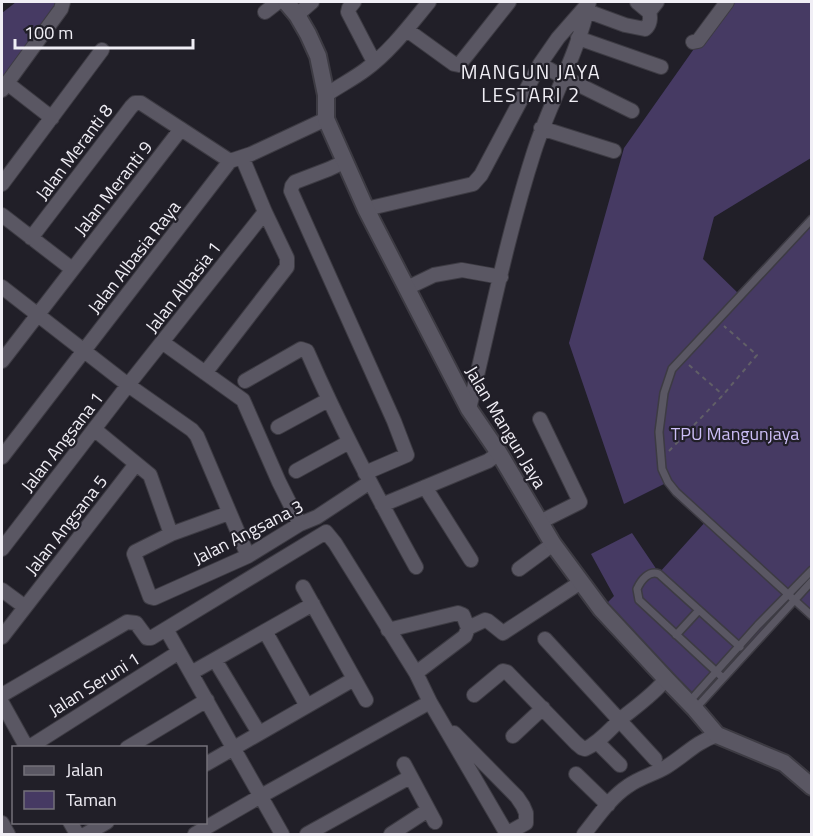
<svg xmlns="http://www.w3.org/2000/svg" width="813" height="836" font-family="'Titillium Web',sans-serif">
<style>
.green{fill:#463a63}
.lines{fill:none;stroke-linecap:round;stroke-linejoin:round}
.service-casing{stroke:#3d3b43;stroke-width:10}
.minor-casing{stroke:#3d3b43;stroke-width:16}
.tertiary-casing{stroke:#3d3b43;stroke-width:20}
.path{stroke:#615f67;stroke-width:2;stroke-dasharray:4.5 4.5;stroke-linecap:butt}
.service{stroke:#5a5763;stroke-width:7}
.minor{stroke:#5a5763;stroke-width:14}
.tertiary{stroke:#5a5763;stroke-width:16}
.labels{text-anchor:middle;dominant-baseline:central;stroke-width:4.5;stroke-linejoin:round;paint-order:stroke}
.street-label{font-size:18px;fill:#f0eef5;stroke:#211f28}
.park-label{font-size:18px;fill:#ccbef6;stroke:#211f28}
.neighbourhood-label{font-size:20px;letter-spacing:1.5px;fill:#f0eef5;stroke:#211f28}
</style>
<rect width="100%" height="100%" fill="#211f28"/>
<!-- green -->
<path class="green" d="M16,2H63L2,90V13Z
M727,2H811V158L714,217L703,259L741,296L811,219V615L795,600L695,709L601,609L614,596L591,554L632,533L659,573L707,520L668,482L624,504L569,343L624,148Z"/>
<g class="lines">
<!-- service casing -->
<g class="service-casing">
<path id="service" d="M812,219L672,369L664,393L659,432L662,469L668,482L676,492L812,616
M676,635L699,610
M723,678L639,600L637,589C641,580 649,570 659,574L740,647
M689,702L758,625L812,570
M696,708L812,581"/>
</g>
<!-- minor casing -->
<g class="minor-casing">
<path id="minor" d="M354,2L349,8L348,12L374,62
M637,2L649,12
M587,11L625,25L645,29C650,25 651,18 649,12L657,2
M265,12L278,2
M297,15L312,2
M407,30L454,64L459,65L509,2
M578,38L661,67
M693,42L698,41L727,2
M540,64L563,77L632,111
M7,83L52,118
M2,90L61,9L63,2
M326,95C339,86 353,79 365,70C390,52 410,25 429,2
M541,128L614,151
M344,162L329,169L295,182L292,186L291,191L394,421L407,455L365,473
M2,184L102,50
M366,209L473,184L481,175L540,64L558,38L586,6
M2,215L72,269
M31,238L131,107L135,103H141L230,161
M2,287L128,385L192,430L197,436L248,556
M407,288L434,275L462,270L501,277
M162,342L243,400L279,482L300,524
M2,361L181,129
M205,373L287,267V258L265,212L242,157
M245,381L301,349L307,351C339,425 377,496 416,567
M469,409C490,323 507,236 534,152C550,102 578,54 589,2
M278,427L328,400
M94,429L150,475L171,534
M2,457L230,161L251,154L326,119
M296,471L349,442
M425,487L471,560
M382,505L488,461L499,453
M229,513L171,534L135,552L134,554L150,597L154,598L248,556L300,524L317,517L370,482
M540,522L580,502L540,419
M2,549L128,385L265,212
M519,569L553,544
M303,587L366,700
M2,590L25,607
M468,628L485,620L488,621L503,633L581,582
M166,629L282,834
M388,630L458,613L463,615L468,628L465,636L416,673
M265,631L307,706
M2,637L136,464
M545,639L655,759
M215,660L259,733
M191,673L313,604
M2,695L127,622L136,623L147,638H151L326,532L335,543L416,673L430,702L507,834
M474,695L503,671L507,672L576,743L582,748L585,749C600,742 610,729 622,718C637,706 654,694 666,679
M2,703L27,748
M454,733L517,797L523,806L526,813V823L506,834
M513,736L543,708
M597,742L620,765
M28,748L179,652
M127,748L207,700
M206,764L354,679
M404,764L435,822
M576,774L608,805
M70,822L77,834
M2,823L8,834
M86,834L107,822
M195,834L261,796L430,702
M307,834L410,777
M391,834L428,810
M584,834C597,818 610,798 628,786C639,778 654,774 666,767C684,756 696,742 717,735"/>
</g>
<!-- tertiary casing -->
<g class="tertiary-casing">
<path id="tertiary" d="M286,2L297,15L308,34L318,56L326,95V119L366,209L469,409L499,453L553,544L601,609L666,679L695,709L717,735L784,763L812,787"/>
</g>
<!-- path -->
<path class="path" d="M689,365L723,395
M669,451L723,395L757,355L724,326"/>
<!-- service -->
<use href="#service" class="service"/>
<!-- minor -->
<use href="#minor" class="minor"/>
<!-- tertiary -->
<use href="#tertiary" class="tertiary"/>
</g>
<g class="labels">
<!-- street labels -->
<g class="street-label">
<text transform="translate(74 152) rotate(-53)">Jalan Meranti 8</text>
<text transform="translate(113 188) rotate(-52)">Jalan Meranti 9</text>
<text transform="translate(134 257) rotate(-52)">Jalan Albasia Raya</text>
<text transform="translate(183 287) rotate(-52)">Jalan Albasia 1</text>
<text transform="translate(506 427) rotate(59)">Jalan Mangun Jaya</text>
<text transform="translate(62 442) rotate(-52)">Jalan Angsana 1</text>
<text transform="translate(66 525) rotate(-52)">Jalan Angsana 5</text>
<text transform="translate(248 532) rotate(-27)">Jalan Angsana 3</text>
<text transform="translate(94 684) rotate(-32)">Jalan Seruni 1</text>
</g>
<!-- park labels -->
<g class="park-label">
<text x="735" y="433">TPU Mangunjaya</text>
</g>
<!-- neighbourhood labels -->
<g class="neighbourhood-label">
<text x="531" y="71">MANGUN JAYA<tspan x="531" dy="23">LESTARI 2</tspan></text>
</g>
</g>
<!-- border -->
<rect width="813" height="836" fill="none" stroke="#f0eef5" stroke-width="6"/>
<!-- legend -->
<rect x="12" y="746" width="195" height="78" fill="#211f28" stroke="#74727a" stroke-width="1.5"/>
<rect x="24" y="766" width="30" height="9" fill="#5a5763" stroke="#74727a" stroke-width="1.5"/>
<text x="66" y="776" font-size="18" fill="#f0eef5">Jalan</text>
<rect x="24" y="791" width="30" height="18" fill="#463a63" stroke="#74727a" stroke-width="1.5"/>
<text x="66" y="806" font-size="18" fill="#f0eef5">Taman</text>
<!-- scale -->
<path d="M15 39v9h178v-9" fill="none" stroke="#f0eef5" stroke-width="3"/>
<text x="24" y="39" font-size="18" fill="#f0eef5" stroke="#211f28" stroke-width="4.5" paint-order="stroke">100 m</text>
</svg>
